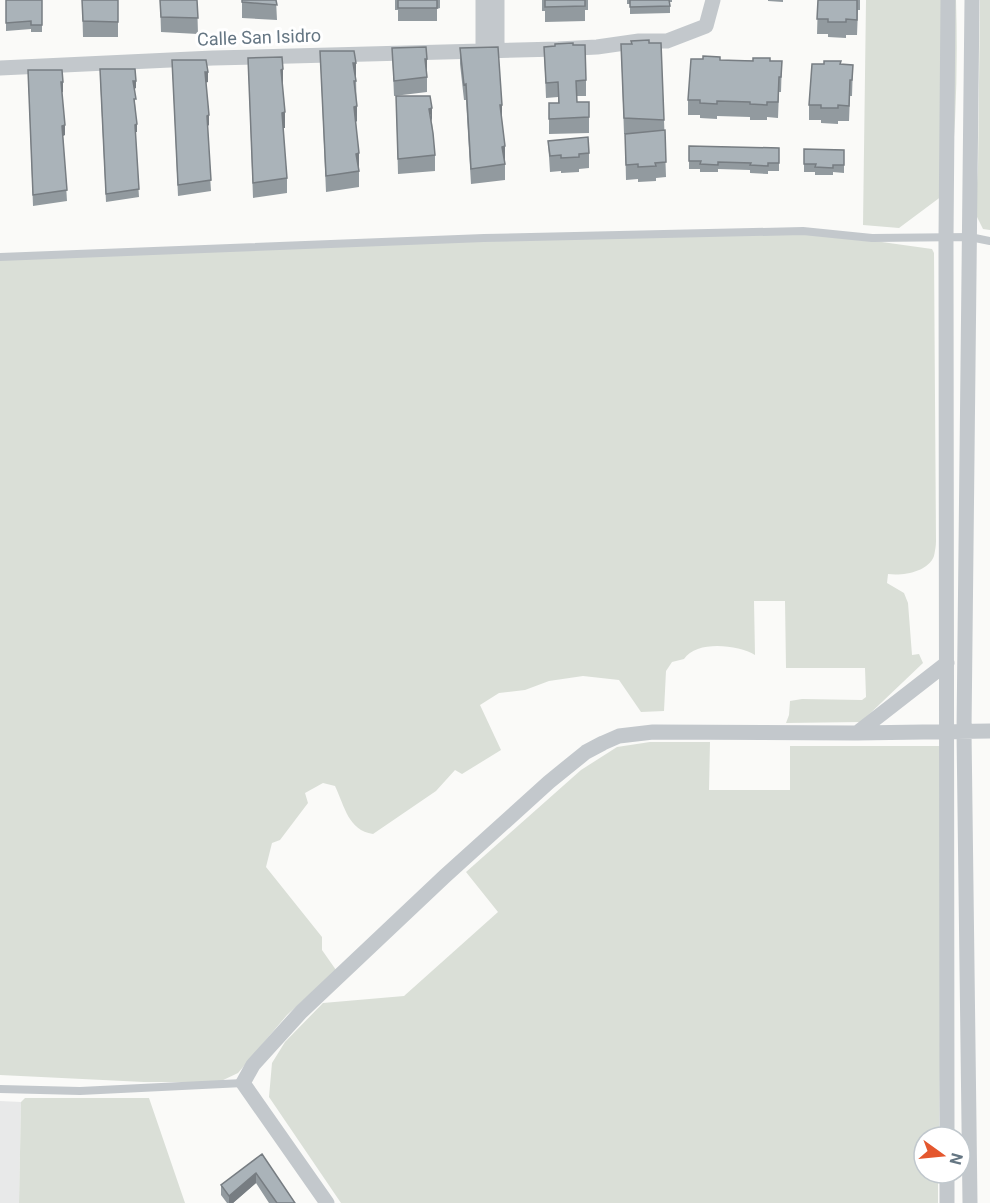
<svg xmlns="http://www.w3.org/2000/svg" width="990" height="1203" font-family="Roboto,sans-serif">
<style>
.built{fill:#e8e9e9}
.green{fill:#dadfd7}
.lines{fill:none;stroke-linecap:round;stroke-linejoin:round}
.lane{stroke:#c3c8cc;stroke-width:8}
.street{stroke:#c3c8cc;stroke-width:15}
.wall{fill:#929a9f}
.shaded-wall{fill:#777d82}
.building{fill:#aab3b9;stroke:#777d82;stroke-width:1.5}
.labels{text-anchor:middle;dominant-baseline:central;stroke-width:6;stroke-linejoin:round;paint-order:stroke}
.street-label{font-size:18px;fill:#657683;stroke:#fff}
</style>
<rect width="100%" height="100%" fill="#fafaf8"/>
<!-- built -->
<path class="built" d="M0,1101L21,1102L19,1203H0Z"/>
<!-- green -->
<path class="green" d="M866,0H956C958,64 956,127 950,190L899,228L863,225Z
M980,0H990V230L983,229L975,213L978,168Z
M803,231L932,249L934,253L936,541C936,546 935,551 934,556C928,572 903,576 888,574L887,583L904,593L908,603L912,655L919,654L923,663L861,722L786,723L789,715L790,701L802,699L862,700L866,697L865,668H786L785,601H754L755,655C738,645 697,640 684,659L672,662L666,671L664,711L641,712L619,680L583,676L549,681L525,690L499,693L480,705L501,750L462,774L455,770L436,791L373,834C348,830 345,807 335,786L323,783L305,793L308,803L280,840L272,843L266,867L322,937V950L336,970L287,1015L238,1073L219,1082H144L0,1075V257Z
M650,742H710L709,790H790V746H948L942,927L939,1137H924V1173H938V1203H341L269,1097L272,1063L285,1042L323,1003L404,996L498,912L466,872L581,770L617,747Z
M25,1098H149L185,1203H19L21,1102Z"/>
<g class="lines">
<!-- lane -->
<path class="lane" d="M0,257L484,238L803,231L872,238L970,237L990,241
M0,1089L80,1091L243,1083"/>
<!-- street -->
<path class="street" d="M483,0V49
M497,0V49
M0,68L213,58L558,49L597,47L639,41H667L706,26L713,0
M857,733L947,663
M947,1137L946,238L948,0
M327,1203L243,1083L253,1065L301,1012L445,876L549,782L586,752L603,743L619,736L653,732L857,733L990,731
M947,1203V1173
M970,1203L964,731L972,0"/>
</g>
<!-- wall -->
<path class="wall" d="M6,0H42V32H31V29L6,31Z
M82,0H118V37H83Z
M160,0H197L198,34L161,32Z
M242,0H276L277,20L242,18Z
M395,0H440V8L437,9V21H398V10H395Z
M542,0H588V10H585V21L545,22V11H542Z
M627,0H672V2H670V13L630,14V4H627Z
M768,0H783V2L768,1Z
M818,0H860V10H858L857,35H846V38L828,37V34H817Z
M621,44L664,120L666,177L656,178V181L638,182V179L626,180L625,134H627H624Z
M573,45L586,80V96H577V102H589V133L549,134V103H558V97L546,98L544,47Z
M392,48L427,74V92L394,96Z
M460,48L502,120L505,162V180L471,184L466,100H464L460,64Z
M320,51L356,78L357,121L356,122L359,169V187L326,192Z
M248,58L283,84L282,85L285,128H283L287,178V193L253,198Z
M172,60L208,82H206L209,125L207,126L211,191L178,196Z
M720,60L782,61L781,92H779L778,118L767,117V120H750V117L717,116V119L700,118V115H688V100Z
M841,64L853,65L852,96H850L849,121H838V124L821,123V120H809V105Z
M28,70L63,92H62L65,135L63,136L67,201L33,206Z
M100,77L136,88L134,89L137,132H135L139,197L106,202Z
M396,96L432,123L435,155V171L398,174Z
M548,141L589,153V168L579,169V172L561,173V171L550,172Z
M689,146L779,148V171H768V174L750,173V170L718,169V172H700V169H689Z
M804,149L844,150V173L833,172V175H815V172H804Z
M262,1154L295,1203H269L256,1183L233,1203H227L221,1195V1185Z"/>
<!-- shaded-wall -->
<path class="shaded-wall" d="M425,59H427V74L425,75Z
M353,63H356V78L353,79Z
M283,69V84L281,85V70Z
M205,72H208V82L205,83Z
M133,81H136V88L133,89Z
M61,82H63V92L61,93Z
M500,105H502V120L500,121Z
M357,106V121L354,122V107Z
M432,108V123L429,109Z
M285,112V128H282V113Z
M209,115V125L207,126V116Z
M137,124V132H135V125Z
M65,125V135L62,136V126Z
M505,146V162H502V147Z
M359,153V169H356V154Z
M256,1173V1183L233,1203H229V1196Z"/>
<!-- building -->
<path class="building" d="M6,0H42V25H31V21L6,23Z
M82,0H118V22L83,21Z
M160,0H197L198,18L161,17Z
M242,0H276L277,5L242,2Z
M398,0H437V8H398Z
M545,0H585V6L545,7Z
M630,0H669L670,6L630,7Z
M818,0H857V20L846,19V22H828V19H817Z
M649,40V43H661L664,120L624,118L621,44H632L631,41Z
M573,43V45H585L586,80L576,81L577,102H589V117L549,119V103H559L558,82L546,83L544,47L555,46V44Z
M426,47L427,59H425L427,77L394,81L392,48Z
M498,47L502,105H500L505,146L502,147L505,164L471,169L466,84L464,85L460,48Z
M320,51H354L356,63H353L356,81H354L357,106L354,107L359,153L356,154L359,171L326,176Z
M703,56L720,57V60L753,61V58H770V61H782L781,77H779L778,102H767V105L750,104V102L717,101V104L700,103V100H688L691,59H703Z
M282,57L283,69L281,70L285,112L282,113L287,178L253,183L248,58Z
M172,60H206L208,72H205L209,115L207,116L211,180L178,185Z
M824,61H841L840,64L853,65L852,80H850L849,106L838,105V108H821V105H809L812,64H824Z
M100,69H135L136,81H133L136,99H134L137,124L135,125L139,189L106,194Z
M28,70H62L63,82H61L65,125L62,126L67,190L33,195Z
M396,96H430L432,108L429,109L433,133L435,155L398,159Z
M665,130L666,162L655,163L656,166L638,167V164L626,165L625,134Z
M588,137L589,153L579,154V157L561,158V155L550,156L548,141Z
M689,146L779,148V163H768V166L750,165L751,163L718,162V165L700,164L701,161H689Z
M804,149L844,150V165H833V168L815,167L816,164H804Z
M262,1154L295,1203H277L256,1173L229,1196L221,1185Z"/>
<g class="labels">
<!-- street labels -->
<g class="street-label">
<text transform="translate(259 37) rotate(-2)">Calle San Isidro</text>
</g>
</g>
<!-- north arrow -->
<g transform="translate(942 1155) rotate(105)"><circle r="28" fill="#ffffff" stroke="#c1c8cd" stroke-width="1.5"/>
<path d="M0-4.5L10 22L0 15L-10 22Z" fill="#e4572e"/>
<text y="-9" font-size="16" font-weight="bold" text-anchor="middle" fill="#657683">N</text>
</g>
</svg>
